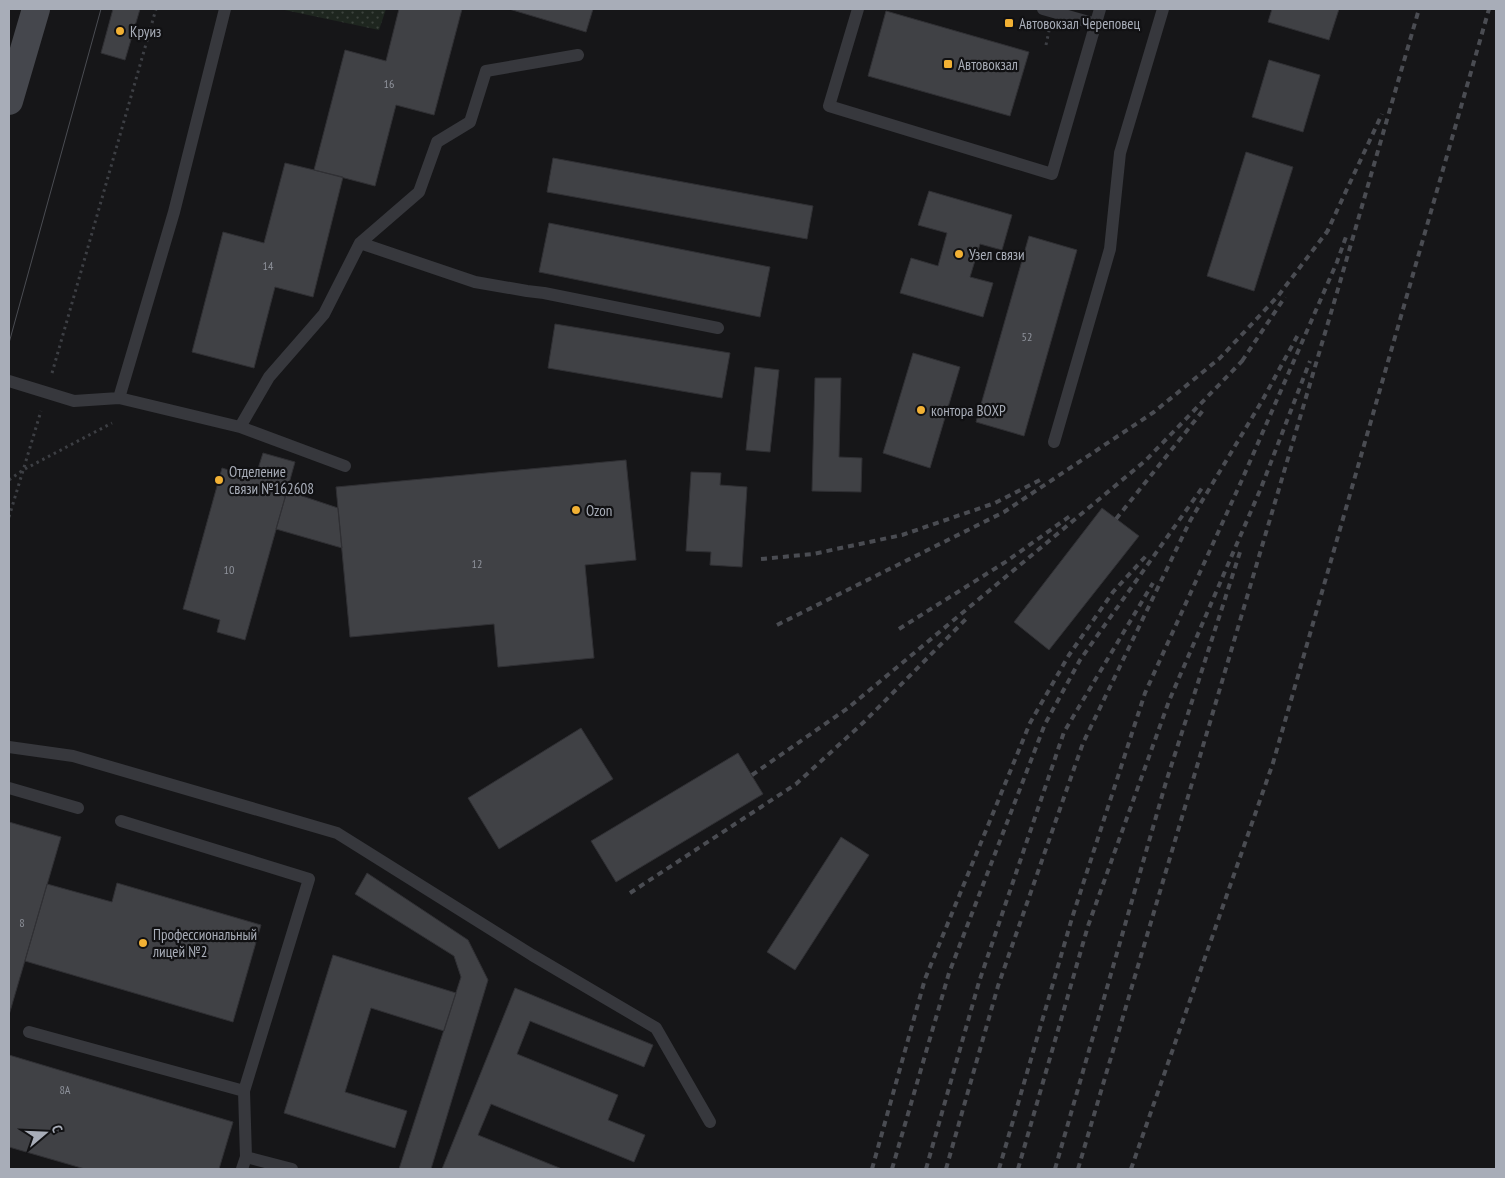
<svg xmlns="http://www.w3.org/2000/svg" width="1505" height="1178" font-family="'PT Sans Narrow',sans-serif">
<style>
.grass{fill:url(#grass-dots)}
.building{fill:#404145;stroke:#303034}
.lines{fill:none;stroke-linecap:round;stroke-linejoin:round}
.path{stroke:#3d3f44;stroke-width:3;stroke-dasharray:2.5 4;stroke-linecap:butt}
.lane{stroke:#37383d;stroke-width:12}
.secondary{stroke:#45474d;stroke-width:28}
.tram{stroke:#4a4c52;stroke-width:1}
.rail{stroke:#4a4c52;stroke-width:4;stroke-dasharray:6 5;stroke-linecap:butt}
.poi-dot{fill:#f2b134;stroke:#111113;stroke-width:2}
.labels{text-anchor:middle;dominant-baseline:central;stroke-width:4.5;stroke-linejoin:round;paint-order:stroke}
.number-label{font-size:12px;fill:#8e929b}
.poi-label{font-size:15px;fill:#a8adb8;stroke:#111113;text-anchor:start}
</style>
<defs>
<pattern id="grass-dots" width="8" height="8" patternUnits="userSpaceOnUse" patternTransform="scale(1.25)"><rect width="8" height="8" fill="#1e261f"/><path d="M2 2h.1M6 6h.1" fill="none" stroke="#3c433d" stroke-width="1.8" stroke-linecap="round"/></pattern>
</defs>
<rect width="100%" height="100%" fill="#161618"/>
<!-- grass -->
<path class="grass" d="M280,9H386L379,30Z"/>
<!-- building -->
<path class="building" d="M113,9H140L125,60L101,53Z
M399,9H462L434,115L396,105L375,186L314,170L345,50L386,61Z
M509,9H593L586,32Z
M1272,9H1339L1329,40L1268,22Z
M886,11L1029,52L1010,116L868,76Z
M1269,60L1320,75L1303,132L1252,117Z
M1246,152L1293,167L1254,291L1207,276Z
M553,158L813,206L807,239L547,192Z
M285,163L343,177L313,297L275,287L254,368L192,352L223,232L264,243Z
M929,191L1012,215L1002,250L980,244L970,277L993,283L983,317L900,293L911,258L938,266L947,233L918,225Z
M549,223L770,267L760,317L539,272Z
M1029,236L1077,250L1024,436L976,422Z
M555,324L730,353L722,398L548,368Z
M913,353L960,367L930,468L883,453Z
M755,367L779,370L770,452L746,450Z
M815,378H841L839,457L862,458L861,492L812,491Z
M263,453L295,462L245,640L217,632L220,620L183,609L222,468L255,478Z
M626,460L636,560L585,565L594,658L498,667L494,624L350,637L336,487Z
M691,472L721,473L720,485L747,487L742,567L710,565L711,552L686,551Z
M287,491L338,508L342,548L276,529Z
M1102,508L1139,536L1049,650L1014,622Z
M581,728L613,779L499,849L468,798Z
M738,753L763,794L616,882L591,841Z
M9,822L61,837L9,1015Z
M841,837L869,855L795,970L767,952Z
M367,873L468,940L488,980L431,1169H399L461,977L454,956L355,894Z
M117,883L261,925L233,1022L25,961L47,884L112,902Z
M333,955L456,993L444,1031L371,1008L345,1092L407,1111L395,1148L284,1113Z
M515,988L653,1045L644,1067L530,1021L517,1054L618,1095L608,1120L645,1135L634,1162L491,1104L478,1135L562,1169H442Z
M9,1055L233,1122L219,1169H85L9,1147Z"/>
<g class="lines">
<!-- path -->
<path class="path" d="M1046,45L1049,31
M52,373L156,9
M9,480L23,470L112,423
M9,517L41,411"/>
<!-- lane -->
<path class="lane" d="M858,9L829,106L1052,174L1100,9
M1043,9L1096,24
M360,243L475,282L527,291L544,293L718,328
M9,381L74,401L119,398L240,427L269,377L324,314L360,243L419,192L437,142L470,122L486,71L578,55
M119,398L174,212L225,9
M240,427L345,466
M1054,442L1110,249L1120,153L1163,9
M9,747L73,756L337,833L532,955L656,1028L710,1122
M9,788L78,808
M121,821L309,879L244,1091L246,1157
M29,1032L244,1091
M242,1169L246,1157L292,1169"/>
<!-- secondary -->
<path class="secondary" d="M9,101L36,9"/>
<!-- tram -->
<path class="tram" d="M9,343L101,9"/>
<!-- rail -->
<path class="rail" d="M1326,234L1382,114
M1242,361L1285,297
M1116,519L1205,408
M761,559L813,554L902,535L995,503L1044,478
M777,625L1004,512L1154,412L1220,358L1278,296L1329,229
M899,629L1007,561L1070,516
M752,775L848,708L1145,461L1246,357
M630,893L796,784L865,721L969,616
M872,1169L925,979L1030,723L1069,655L1113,592L1146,556
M892,1169L949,973L1045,724L1080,660L1202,488
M926,1169L979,982L1064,732L1153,583
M946,1169L998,986L1083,743L1190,521L1262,401L1299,333
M999,1169L1072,918L1145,693L1241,482L1337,262L1347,234
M1018,1169L1088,926L1169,701L1261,488L1310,361
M1055,1169L1166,782L1241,549
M1078,1169L1338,289L1419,9
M1131,1169L1273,763L1489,9"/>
</g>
<!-- markers -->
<g class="poi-dot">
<rect x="1004" y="18" width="10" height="10" rx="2.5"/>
<circle cx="120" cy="31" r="5"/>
<rect x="943" y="59" width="10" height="10" rx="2.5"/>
<circle cx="959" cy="254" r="5"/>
<circle cx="921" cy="410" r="5"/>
<circle cx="219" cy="480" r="5"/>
<circle cx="576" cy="510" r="5"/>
<circle cx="143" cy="943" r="5"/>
</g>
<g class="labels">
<!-- number labels -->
<g class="number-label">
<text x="389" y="83">16</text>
<text x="268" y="265">14</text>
<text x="1027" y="336">52</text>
<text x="477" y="563">12</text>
<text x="229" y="569">10</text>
<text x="22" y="922">8</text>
<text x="65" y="1089">8А</text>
</g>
<!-- poi labels -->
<g class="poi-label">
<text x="1019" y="23">Автовокзал Череповец</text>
<text x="130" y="31">Круиз</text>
<text x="958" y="64">Автовокзал</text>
<text x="969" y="254">Узел связи</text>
<text x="931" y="410">контора ВОХР</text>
<text x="229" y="471">Отделение<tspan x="229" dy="17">связи №162608</tspan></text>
<text x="586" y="510">Ozon</text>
<text x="153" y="934">Профессиональный<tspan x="153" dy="17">лицей №2</tspan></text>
</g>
</g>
<!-- border -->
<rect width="1505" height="1178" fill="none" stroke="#a8adb8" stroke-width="20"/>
<!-- north arrow -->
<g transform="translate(45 1133) rotate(71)" stroke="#111113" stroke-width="4" paint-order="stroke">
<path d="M0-4L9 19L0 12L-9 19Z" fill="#a8adb8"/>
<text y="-8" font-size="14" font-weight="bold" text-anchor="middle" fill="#a8adb8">С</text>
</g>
</svg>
